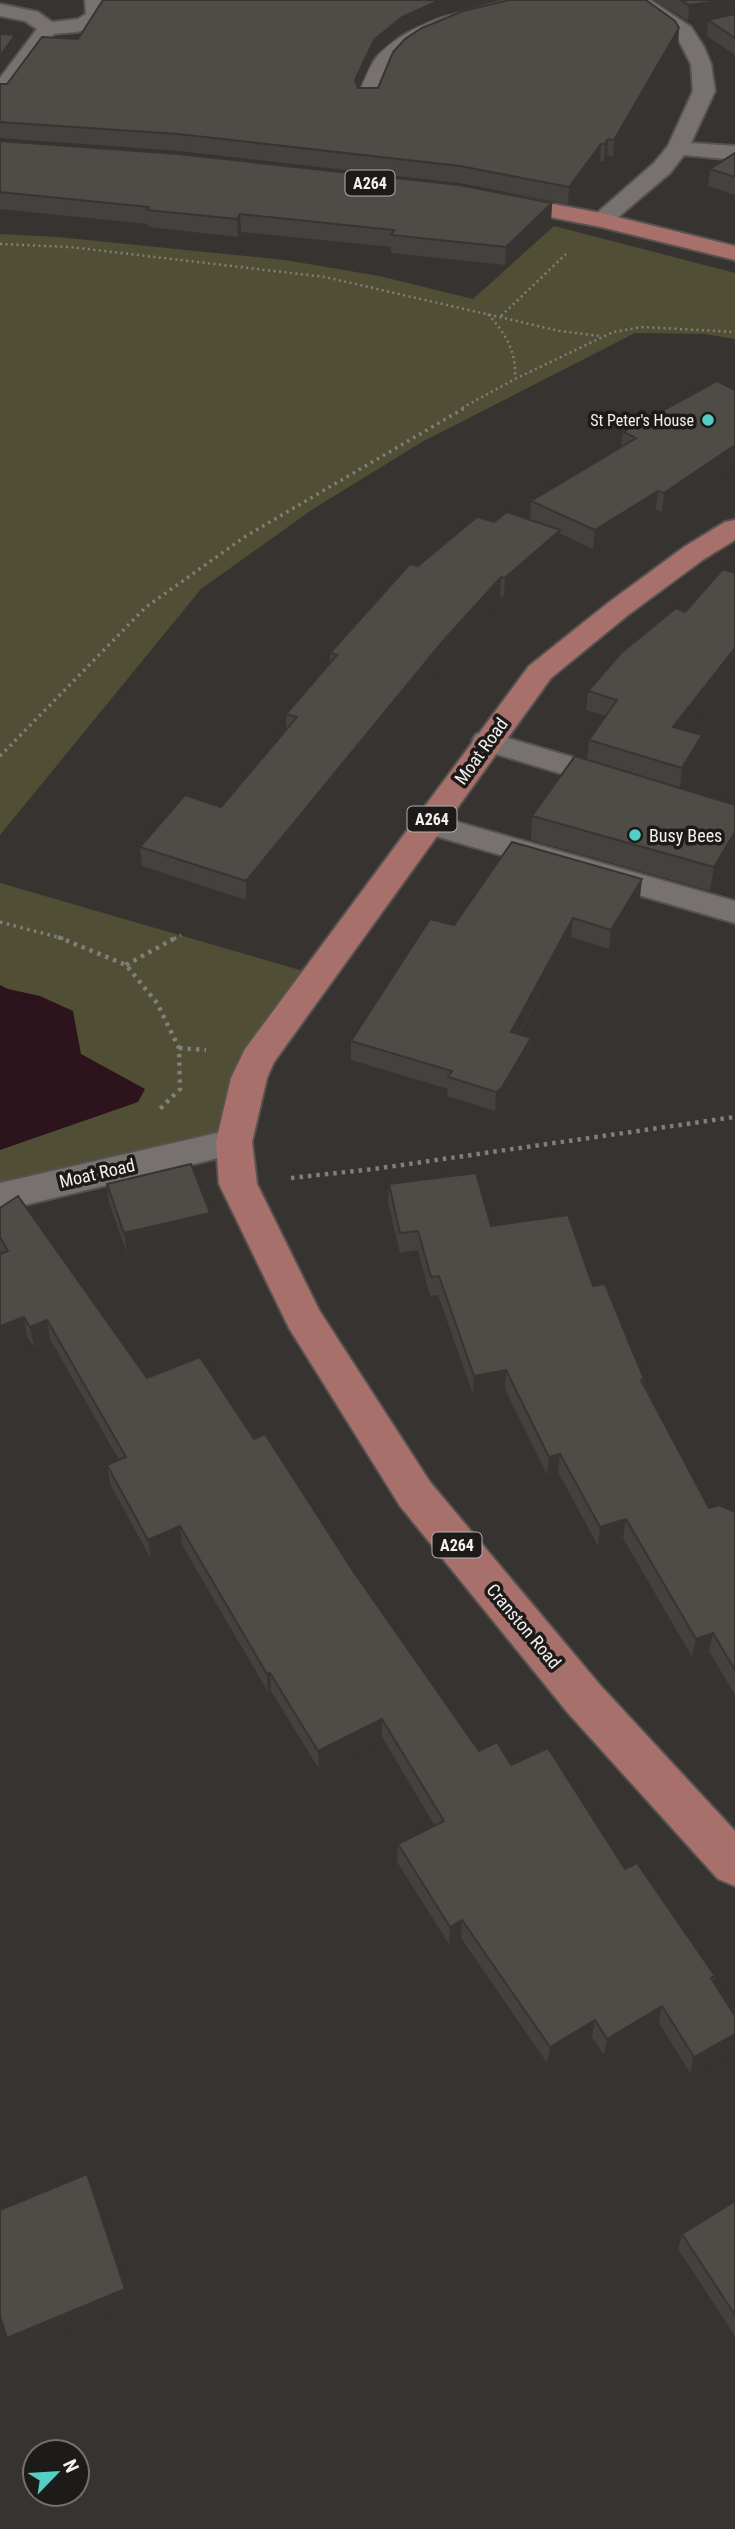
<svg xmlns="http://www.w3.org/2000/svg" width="735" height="2529" font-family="'Roboto Condensed',sans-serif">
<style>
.green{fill:#504f36}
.water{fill:#2c131c}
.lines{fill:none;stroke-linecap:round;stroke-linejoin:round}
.minor-casing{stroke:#565250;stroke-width:4}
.major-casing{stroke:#565250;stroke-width:4}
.path-far2{stroke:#817e7b;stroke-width:2.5;stroke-dasharray:2 3.5;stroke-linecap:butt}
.path-far1{stroke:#817e7b;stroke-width:3.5;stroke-dasharray:2.5 4.5;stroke-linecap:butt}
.path{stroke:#817e7b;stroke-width:4.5;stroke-dasharray:3.5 5;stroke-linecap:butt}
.minor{fill:#77726f;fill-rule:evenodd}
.major{fill:#a8706b;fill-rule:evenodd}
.wall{fill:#44413e}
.shaded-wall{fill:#373532}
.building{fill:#4f4c48;stroke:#373532;stroke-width:2}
.poi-dot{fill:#55cec5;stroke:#1d1b1a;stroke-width:2.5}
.labels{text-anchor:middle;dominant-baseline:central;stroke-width:7;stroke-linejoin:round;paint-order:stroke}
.shield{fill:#1d1b1a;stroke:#b3b0af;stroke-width:2}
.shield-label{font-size:16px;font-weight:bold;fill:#f3f0ef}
.far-poi-label{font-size:16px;fill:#f3f0ef;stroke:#1d1b1a;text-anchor:end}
.street-label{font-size:18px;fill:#f3f0ef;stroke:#1d1b1a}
.poi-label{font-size:18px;fill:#f3f0ef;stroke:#1d1b1a;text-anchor:start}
</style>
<rect width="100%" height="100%" fill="#373330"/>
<!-- green -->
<path class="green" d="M554,226L735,273V339L704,334L635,333L422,442L313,509L201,589L0,835V234L58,237L285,260L379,276L473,299Z
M0,883L310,973L234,1142L0,1197Z"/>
<!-- water -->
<path class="water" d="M0,985L8,989L40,996L73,1011L81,1054L145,1089L138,1102L0,1150Z"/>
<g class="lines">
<!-- minor casing -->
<g class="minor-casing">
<path id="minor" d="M85,0H105C107,34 81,31 54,34L8,98L0,99V78L37,29L25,21L0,16V4L38,12L52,22L78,19L86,14Z
M510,0H549L546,4C502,15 417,27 391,67C384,78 383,92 376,103H360L357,98C363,85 367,70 376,58C406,22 466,10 510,0Z
M626,0H650L691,27L704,47L711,64L715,91L691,143L735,146V160L684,155L670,173L609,225H593L589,220L654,163L668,146L693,91L691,64L676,35Z
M487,732L630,774L635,781L630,788L619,791L476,748L472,741L476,734Z
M429,814L735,901V923L418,831L413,824L418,817Z
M234,1129L247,1133L252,1142L247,1151L0,1211V1183Z"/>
</g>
<!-- major casing -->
<g class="major-casing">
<path id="major" d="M500,194L601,213L735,246V260L601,227L492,206L489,201L492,196Z
M735,520V540L704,559L628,615L551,678L274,1062L267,1078L252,1142L257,1184L319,1310L430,1482L600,1685L735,1831V1886L718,1879L568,1713L400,1506L289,1328L219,1184L216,1142L231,1078L245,1049L529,666L608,603L684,547L725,522Z"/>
</g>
<!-- path-far2 -->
<path class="path-far2" d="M0,244L70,247L325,277L560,331L600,336
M488,314C505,333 517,352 515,378
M501,316L566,254
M462,408L515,379L613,332L642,327L735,332"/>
<!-- path-far1 -->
<path class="path-far1" d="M0,756L146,607L246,536L466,407
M0,922L65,939
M174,939L181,935"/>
<!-- path -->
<path class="path" d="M58,937L126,965L157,1003L179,1048L180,1089L159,1110
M126,965L177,937
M179,1048L206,1050
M291,1178L374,1169L735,1117"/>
<!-- minor -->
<use href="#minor" class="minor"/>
<!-- major -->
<use href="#major" class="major"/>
</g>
<!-- wall -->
<path class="wall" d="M103,0H500L437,17L402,33L374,56L359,88H378L679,28L678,44L613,157L607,155L604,161H600L568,204L459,183L179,151L0,138V84H7L78,39Z
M655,0H735L688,21Z
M735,14V55L707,36L708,20Z
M0,141L552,203L551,220L505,265L391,253V247L241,232L238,237L148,227V224L0,209Z
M735,153V195L708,186L710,169Z
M735,390V462L662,512L656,510L593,549L559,533L558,548L504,597L500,596L442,660L246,900L142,866L140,847L221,807L286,729V714L330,663V653L418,566L494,522L535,521L530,519L531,501L621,447L623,432Z
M621,653L683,730L702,735L700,754L680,788L587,760L589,740L606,716L586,710L588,691Z
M735,805L710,891L531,840L532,816Z
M640,898L609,949L571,937L519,1035L531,1038L529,1058L499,1109L495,1111L447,1096L448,1089L351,1060V1041L454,925Z
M107,1184L211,1232L127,1253L109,1203Z
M389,1184L491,1226L593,1286L644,1379V1385L709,1508L735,1512V1695L709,1651L692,1657L623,1538L598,1546L558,1472L547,1475L505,1389L473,1394L438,1295L430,1296L418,1250L400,1253L388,1203Z
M0,1208L147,1378L254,1439L353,1571L479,1751L511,1765L625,1869L715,1976L690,2073L659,2023L604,2055L592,2037L547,2063L461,1938L449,1944L397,1862L398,1844L435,1826L382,1737L319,1769L271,1691L268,1692L182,1545L151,1559L110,1484L107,1465L119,1460L50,1339L34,1347L27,1337L0,1251Z
M735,2201V2336L678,2249L682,2234Z"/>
<!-- shaded-wall -->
<path class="shaded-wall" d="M440,0H500L437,17L402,33L374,56L355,97V80L374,40L402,17Z
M725,0H735V14L688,21L689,5Z
M679,28L678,44L613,157L614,140Z
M15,35L17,51L0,74V56Z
M608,139L607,155L604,161L605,144Z
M601,144L600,161L568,204L569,187Z
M552,203L551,220L505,265L506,247Z
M240,214L241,232L238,237L237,219Z
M735,445V462L662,512L664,493Z
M658,491L656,510L593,549L595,530Z
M560,530L558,548L504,597L505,578Z
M501,577L500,596L442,660L246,900V881L443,641Z
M735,648V664L670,746L673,727Z
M702,735L700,754L680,788L682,768Z
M735,832V850L710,891L714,867Z
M642,879L640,898L609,949L611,930Z
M573,918L571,937L509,1052L511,1032Z
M531,1038L529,1058L499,1109L495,1111L496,1092Z
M210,1213L211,1232L127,1253L124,1233Z
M24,1317L27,1337L0,1347V1326Z
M47,1320L50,1339L34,1347L30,1327Z
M506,1370L505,1389L473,1394L474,1376Z
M560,1454L558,1472L547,1475L549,1457Z
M626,1519L623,1538L598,1546L600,1527Z
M180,1526L182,1545L151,1559L148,1540Z
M713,1633L709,1651L692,1657L696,1639Z
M270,1673L271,1691L268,1692L267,1674Z
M382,1719V1737L319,1769L318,1751Z
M462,1920L461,1938L449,1944L450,1927Z
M662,2006L659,2023L604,2055L607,2039Z
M595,2020L592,2037L547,2063L550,2047Z
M735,2034V2048L690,2073L694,2057Z
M125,2289L128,2302L11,2352L7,2338Z"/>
<!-- building -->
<path class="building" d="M103,0H440L402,17L374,40L355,80L358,88H378L393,52L405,39L422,28L463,11L509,0H646L675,21L679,28L614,140L608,139L605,144H601L569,187L460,166L178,134L0,122V84H7L42,37L78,39Z
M681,0H725L689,5Z
M735,14V38L708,20Z
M0,34L15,35L0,56Z
M0,141L178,154L459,185L552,203L506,247L391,235L394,230L240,214L237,219L147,210L149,207L0,192Z
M735,153V177L710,169Z
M717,381L735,390V445L664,493L658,491L595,530L531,501L636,438L623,432Z
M507,512L560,530L505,578L501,577L443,641L246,881L140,847L185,795L221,807L297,717L286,714L337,655L330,653L410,564L418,566L477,517L494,522Z
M723,569L735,573V648L673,727L702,735L682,768L589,740L617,700L588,691L621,653L676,608L685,612Z
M575,756L735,805V832L714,867L532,816Z
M512,842L642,879L611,930L573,918L511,1032L531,1038L501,1089L496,1092L448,1077L452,1071L351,1041L430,919L454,925Z
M191,1164L210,1213L124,1233L107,1184Z
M476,1173L491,1226L568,1215L593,1286L605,1284L644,1379L641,1380L709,1508L719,1505L735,1512V1670L713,1633L696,1639L626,1519L600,1527L560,1454L549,1457L506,1370L474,1376L439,1276L431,1277L418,1231L400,1233L389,1184Z
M18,1196L147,1378L200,1357L254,1439L265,1434L353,1571L479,1751L497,1742L511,1765L548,1748L625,1869L637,1863L715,1976L711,1978L735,2016V2034L694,2057L662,2006L607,2039L595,2020L550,2047L462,1920L450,1927L398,1844L444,1821L382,1719L318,1751L270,1673L267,1674L180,1526L148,1540L107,1465L126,1457L47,1320L30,1327L24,1317L0,1326V1254L8,1251L0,1237V1208Z
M87,2174L125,2289L7,2338L0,2316V2210Z
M735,2201V2315L682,2234Z"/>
<!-- markers -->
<g class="poi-dot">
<circle cx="708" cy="420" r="7"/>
<circle cx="635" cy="835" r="7"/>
</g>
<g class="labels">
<!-- shield labels -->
<g class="shield">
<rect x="345.5" y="170.5" width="49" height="25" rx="5"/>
<rect x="407.5" y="806.5" width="49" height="25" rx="5"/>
<rect x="432.5" y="1532.5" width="49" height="25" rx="5"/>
</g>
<g class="shield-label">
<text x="370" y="183">A264</text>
<text x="432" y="819">A264</text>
<text x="457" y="1545">A264</text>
</g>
<!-- far-poi labels -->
<g class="far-poi-label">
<text x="694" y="420">St Peter's House</text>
</g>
<!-- street labels -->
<g class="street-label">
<text transform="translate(481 751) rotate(-54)">Moat Road</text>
<text transform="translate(97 1173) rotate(-13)">Moat Road</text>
<text transform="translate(524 1626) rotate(50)">Cranston Road</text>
</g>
<!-- poi labels -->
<g class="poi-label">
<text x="649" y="835">Busy Bees</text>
</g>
</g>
<!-- north arrow -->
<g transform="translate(56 2473) rotate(65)"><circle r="33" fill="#1d1b1a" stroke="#73706f" stroke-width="2"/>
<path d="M0-5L12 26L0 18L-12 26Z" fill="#55cec5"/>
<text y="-10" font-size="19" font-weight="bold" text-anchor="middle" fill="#f3f0ef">N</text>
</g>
</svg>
